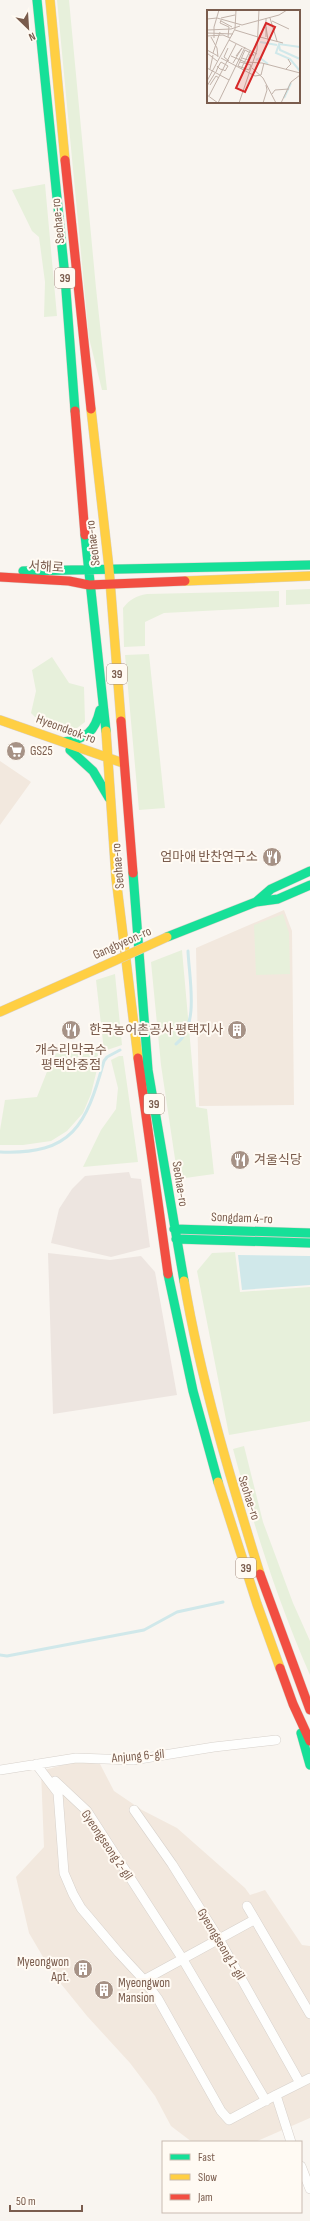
<svg xmlns="http://www.w3.org/2000/svg" width="310" height="2221" font-family="'Sofia Sans Condensed','Noto Sans KR',sans-serif">
<style>
.residential{fill:#f2e8de}
.industrial{fill:#ede5e0}
.green{fill:#e7f0db}
.water{fill:#d0e8ea}
.lines{fill:none;stroke-linecap:round;stroke-linejoin:round}
.stream{stroke:#d0e8ea;stroke-width:3}
.street-casing{stroke:#d7d1cb;stroke-width:10}
.fast-casing{stroke:#d9d2cb;stroke-width:10}
.slow-casing{stroke:#d9d2cb;stroke-width:10}
.jam-casing{stroke:#d9d2cb;stroke-width:10}
.street{stroke:#fefefd;stroke-width:9}
.fast{stroke:#16e098;stroke-width:9}
.slow{stroke:#ffcf43;stroke-width:9}
.jam{stroke:#f24e42;stroke-width:9}
.slow-bridge-casing{stroke:#d9d2cb;stroke-width:10;stroke-linecap:butt}
.slow-bridge{stroke:#ffcf43;stroke-width:9}
.labels{text-anchor:middle;dominant-baseline:central;stroke-width:4;stroke-linejoin:round;paint-order:stroke}
.shield{fill:#fffaf3;stroke:#a28b7f;stroke-width:1}
.shield-label{font-size:12px;font-weight:bold;fill:#7a5c4d}
.street-label{font-size:13px;fill:#7a5c4d;stroke:#fffaf3}
.poi-label{font-size:13px;fill:#7a5c4d;stroke:#fffaf3;text-anchor:start}
.inset-river{fill:none;stroke:#d0e8ea;stroke-width:2}
.inset-road{fill:none;stroke:#c2b3aa;stroke-width:1}
.view{fill:#d62828;fill-opacity:0.15;stroke:#d62828;stroke-width:2}
.inset-edge{fill:none;stroke:#7a5c4d;stroke-width:2}
</style>
<rect width="100%" height="100%" fill="#f9f5f0"/>
<!-- residential -->
<path class="residential" d="M0,761L31,782L0,825Z
M284,910L292,931L294,1105L199,1106L196,948Z
M77,1761L100,1764L114,1791L142,1810L177,1828L245,1888L250,1895L265,1890L302,1945L310,1946V2118L255,2142H192L171,2126L155,2096L130,2063L87,2016L53,1974L29,1933L16,1877L44,1847L41,1771Z"/>
<!-- industrial -->
<path class="industrial" d="M129,1172L131,1178L141,1179L150,1247L111,1257L51,1243L59,1209L72,1189L85,1176Z
M48,1253L110,1260L141,1256L155,1272L177,1395L53,1414Z"/>
<!-- green -->
<path class="green" d="M57,0H69L96,288L107,390H102L89,338Z
M45,184L57,316L44,317L45,282L39,237L32,231L12,190Z
M310,589V604L286,605V590Z
M279,591V607L164,613L145,622V646L124,647L123,608C130,599 136,596 147,594Z
M149,654L165,808L139,810L125,655Z
M52,657L69,683L84,687L85,722L77,728H67L35,717L31,713L36,691L32,670Z
M283,914L289,933L290,974L256,975L254,925Z
M182,950L196,1107L207,1109L214,1174L178,1179L161,1065L151,962Z
M115,974L122,1045L104,1051L96,980Z
M96,1046L99,1061L91,1094L83,1113L67,1131L51,1141L23,1145H0V1130L5,1100L37,1097L54,1054Z
M119,1056H123L138,1162L83,1167L101,1130L116,1109L118,1088L111,1060Z
M235,1252L240,1292L310,1287V1421L229,1435L197,1271L212,1253Z
M244,1446L263,1522L293,1603L310,1641V1675C278,1602 254,1527 233,1449Z"/>
<!-- water -->
<path class="water" d="M238,1255L310,1256V1285L242,1290Z"/>
<g class="lines">
<!-- stream -->
<path class="stream" d="M176,1044C200,1026 189,978 188,951
M0,1152C73,1155 86,1125 104,1061L107,1057L120,1050
M0,1655L7,1656L144,1630L177,1612L223,1602"/>
<!-- street casing -->
<g class="street-casing">
<path id="street" d="M36,1764L58,1793L64,1873L73,1894L81,1908L119,1953L144,1980L158,1999L221,2111L229,2120L276,2095
M0,1770L76,1758L133,1760L214,1747L276,1740
M55,1781L87,1811L182,1958L266,2101
M134,1810L172,1864L219,1939L300,2083L276,2095L291,2142
M247,1906L310,2014
M144,1980L254,1920
M300,2083L310,2078
M301,2166L310,2189"/>
</g>
<!-- fast casing -->
<g class="fast-casing">
<path id="fast" d="M37,0L65,277L75,411
M85,535L106,731
M23,571L310,565
M64,742C86,739 95,732 100,710
M70,750L93,771L109,798
M133,873L148,1070L184,1281
M256,902L271,889L310,871
M167,937L256,902L278,899L310,885
M174,1229L310,1233
M176,1239L310,1243
M168,1274L193,1391L218,1482
M301,1733L310,1765"/>
</g>
<!-- slow casing -->
<g class="slow-casing">
<path id="slow" d="M50,0L65,160
M91,409L109,568L121,721
M185,581L310,576
M0,720L123,763
M106,731L116,878L138,1058
M0,1012L101,967
M184,1281C201,1381 230,1477 260,1574
M218,1482L257,1604L280,1668"/>
</g>
<!-- jam casing -->
<g class="jam-casing">
<path id="jam" d="M65,160L91,409
M75,411L85,535
M0,577L69,581L89,585L185,581
M121,721L133,873
M138,1058L168,1274
M260,1574L310,1710
M280,1668L293,1704L310,1741"/>
</g>
<!-- street -->
<use href="#street" class="street"/>
<!-- fast -->
<use href="#fast" class="fast"/>
<!-- slow -->
<use href="#slow" class="slow"/>
<!-- jam -->
<use href="#jam" class="jam"/>
<!-- slow-bridge casing -->
<g class="slow-bridge-casing">
<path id="slow-bridge" d="M101,967L167,937"/>
</g>
<!-- slow-bridge -->
<use href="#slow-bridge" class="slow-bridge"/>
</g>
<!-- icons -->
<defs>
<g id="supermarket-disc" transform="scale(1)"><circle r="9.5" fill="#a69286" stroke="#fffaf3"/><path d="M-6-5.5h2.5l.6 2H6L4.5 2H-2.5L-4.4-4H-6ZM-1.5 3.2a1.3 1.3 0 1 0 .1 0ZM3 3.2a1.3 1.3 0 1 0 .1 0Z" fill="#fff"/></g>
<g id="restaurant-disc" transform="scale(1)"><circle r="9.5" fill="#a69286" stroke="#fffaf3"/><path d="M-5-6h1v4h1v-4h1v4h1v-4h1v5L-1.5 .5V6h-2V.5L-5-1ZM5-6V6H3V1.5H1.5Q1.5-4 5-6Z" fill="#fff"/></g>
<g id="building-disc" transform="scale(1)"><circle r="9.5" fill="#a69286" stroke="#fffaf3"/><path d="M-4-6H4V6H1V3H-1V6H-4ZM-2.5-4.3h1.7v1.8h-1.7ZM.8-4.3h1.7v1.8H.8ZM-2.5-1h1.7V.8h-1.7ZM.8-1h1.7V.8H.8Z" fill="#fff"/></g>
</defs>
<g fill-rule="evenodd">
<use href="#supermarket-disc" x="16" y="751"/>
<use href="#restaurant-disc" x="272" y="857"/>
<use href="#restaurant-disc" x="71" y="1030"/>
<use href="#building-disc" x="237" y="1030"/>
<use href="#restaurant-disc" x="240" y="1160"/>
<use href="#building-disc" x="83" y="1969"/>
<use href="#building-disc" x="104" y="1990"/>
</g>
<g class="labels">
<!-- shield labels -->
<g class="shield">
<rect x="55" y="268" width="20" height="20" rx="3"/>
<rect x="107" y="664" width="20" height="20" rx="3"/>
<rect x="144" y="1094" width="20" height="20" rx="3"/>
<rect x="236" y="1558" width="20" height="20" rx="3"/>
</g>
<g class="shield-label">
<text x="65" y="278">39</text>
<text x="117" y="674">39</text>
<text x="154" y="1104">39</text>
<text x="246" y="1568">39</text>
</g>
<!-- street labels -->
<g class="street-label">
<text transform="translate(58 221) rotate(-96)">Seohae-ro</text>
<text transform="translate(93 543) rotate(-97)">Seohae-ro</text>
<text transform="translate(46 567) rotate(3)">서해로</text>
<text transform="translate(66 729) rotate(20)">Hyeondeok-ro</text>
<text transform="translate(118 866) rotate(-95)">Seohae-ro</text>
<text transform="translate(122 943) rotate(-24)">Gangbyeon-ro</text>
<text transform="translate(180 1184) rotate(81)">Seohae-ro</text>
<text transform="translate(242 1218) rotate(2)">Songdam 4-ro</text>
<text transform="translate(249 1498) rotate(72)">Seohae-ro</text>
<text transform="translate(138 1756) rotate(-5)">Anjung 6-gil</text>
<text transform="translate(107 1845) rotate(56)">Gyeongseong 2-gil</text>
<text transform="translate(221 1944) rotate(59)">Gyeongseong 1-gil</text>
</g>
<!-- poi labels -->
<g class="poi-label">
<text x="30" y="751">GS25</text>
<text x="258" y="857" text-anchor="end">엄마애 반찬연구소</text>
<text x="223" y="1030" text-anchor="end">한국농어촌공사 평택지사</text>
<text x="71" y="1050" text-anchor="middle">개수리막국수<tspan x="71" dy="15">평택안중점</tspan></text>
<text x="254" y="1160">겨울식당</text>
<text x="69" y="1962" text-anchor="end">Myeongwon<tspan x="69" dy="15">Apt.</tspan></text>
<text x="118" y="1983">Myeongwon<tspan x="118" dy="15">Mansion</tspan></text>
</g>
</g>
<!-- overview -->
<g transform="translate(207 10)">
<rect width="93" height="93" fill="#f9f5f0"/>
<path class="inset-river" d="M53,32L70,35M72,35L73,40L93,49M93,37L72,34L69,43L83,49L93,61M49,50L53,48L61,54M77,88L84,73"/>
<path class="inset-road" d="M14,8L28,5M63,8L70,31M0,9L10,8L35,15L72,5L80,0M14,10L13,13L22,17L21,27M14,11L25,17M65,11L82,19M59,17L61,30M0,20L24,19L33,16M28,20L51,27M0,23L26,24M0,26L16,25L23,28M4,27L10,38L11,47M53,27L76,33M59,27V8M7,28V17L12,0M22,30L50,44M21,38L17,47L22,51M0,40L11,46M0,43L10,51M6,43L13,22M24,46L38,52L55,53L93,63M14,48L48,66L54,65M35,48L41,50L43,44M33,52L44,55L42,60L31,56L38,40L47,45H43M26,53L35,38L29,46M0,58L22,70M45,58L56,68L69,93M3,59L6,45M34,59L43,41M79,59L84,54L81,49M8,63L9,62L11,57L14,52L21,56L18,61L17,60L13,59L10,56M54,65L57,53M0,71L28,19L29,0M3,75L9,66L12,68M0,76L8,63M65,84L68,80L82,79M0,85L11,93L38,37M2,86L29,34M32,93L50,40L52,0M56,93L60,80L59,75M74,93L84,72L93,65"/>
<path class="view" d="M59,13L68,17L38,82L29,78Z"/>
<rect width="93" height="93" class="inset-edge"/>
</g>
<!-- legend -->
<rect x="162" y="2141" width="140" height="72" fill="#fffaf3" stroke="#cabbb1"/>
<rect x="170" y="2154" width="20" height="6" fill="#16e098" stroke="#cabbb1"/>
<text x="198" y="2161" font-size="12" fill="#7a5c4d">Fast</text>
<rect x="170" y="2174" width="20" height="6" fill="#ffcf43" stroke="#cabbb1"/>
<text x="198" y="2181" font-size="12" fill="#7a5c4d">Slow</text>
<rect x="170" y="2194" width="20" height="6" fill="#f24e42" stroke="#cabbb1"/>
<text x="198" y="2201" font-size="12" fill="#7a5c4d">Jam</text>
<!-- north arrow -->
<g transform="translate(28 28) rotate(155)" stroke="#fffaf3" stroke-width="3" paint-order="stroke">
<path d="M0-3L7 15L0 10L-7 15Z" fill="#7a5c4d"/>
<text y="-6" font-size="11" font-weight="bold" text-anchor="middle" fill="#7a5c4d">N</text>
</g>
<!-- scale -->
<path d="M10 2205v6h72v-6" fill="none" stroke="#7a5c4d" stroke-width="2"/>
<text x="16" y="2205" font-size="12" fill="#7a5c4d" stroke="#fffaf3" stroke-width="3" paint-order="stroke">50 m</text>
</svg>
